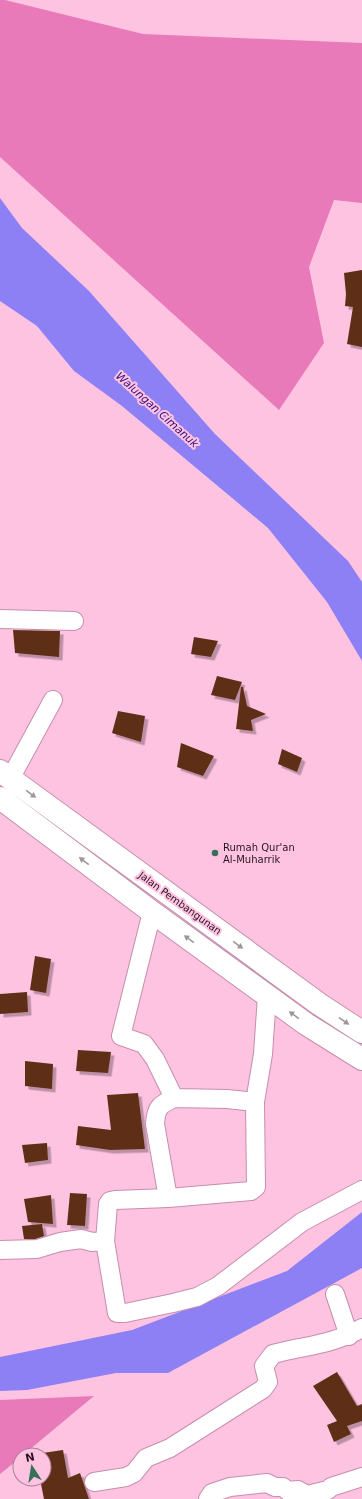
<svg xmlns="http://www.w3.org/2000/svg" width="362" height="1499" font-family="'DejaVu Sans',sans-serif">
<style>
.green{fill:#e87ab9}
.water{fill:#8d80f4}
.building{fill:#5f2f17;filter:url(#shadow)}
.lines{fill:none;stroke-linecap:round;stroke-linejoin:round}
.minor-casing{stroke:#c68eac;stroke-width:20}
.secondary-casing{stroke:#c68eac;stroke-width:24}
.minor{stroke:#fff;stroke-width:18}
.secondary{stroke:#fff;stroke-width:22}
.oneway{fill:#9e959a}
.poi-dot{fill:#357059;stroke:#ffc3e2;stroke-width:1.5}
.labels{text-anchor:middle;dominant-baseline:central;stroke-width:4;stroke-linejoin:round;paint-order:stroke}
.poi-label{font-size:10px;fill:#27131e;stroke:#ffc3e2;text-anchor:start}
.street-label{font-size:10px;fill:#27131e;stroke:#ffc3e2}
.water-label{font-size:11px;font-style:italic;fill:#30117a;stroke:#ffc3e2}
</style>
<defs>
<filter id="shadow"><feDropShadow dx="3.5" dy="3.5" stdDeviation="0" flood-color="#0004"/></filter>
</defs>
<rect width="100%" height="100%" fill="#ffc3e2"/>
<!-- green -->
<path class="green" d="M0,0H5L143,34L362,43V203L334,200L309,267L324,343L279,410L0,157Z
M94,1396L23,1455H20V1458L0,1474V1400Z"/>
<!-- water -->
<path class="water" d="M0,198L22,228L89,291L215,434L348,561L362,582V661L327,602L268,528L122,406L74,371L37,326L0,301Z
M362,1212V1268L168,1373H116L27,1390L0,1391V1357L132,1330L287,1271Z"/>
<!-- building -->
<path class="building" d="M362,270V347L347,344L353,307L345,306L346,294L344,273Z
M13,630L60,631L59,657L15,653Z
M194,637L218,641L211,657L191,654Z
M217,676L242,682L235,700L211,695Z
M241,687H243L247,706L266,714L251,720L253,731L236,729Z
M118,711L145,716L141,742L112,733Z
M181,743L214,756L203,776L177,767Z
M282,749L302,758L297,772L278,764Z
M35,956L51,959L46,993L30,990Z
M27,992L28,1012L0,1014V994Z
M78,1050L111,1052L108,1073L76,1071Z
M25,1061L53,1064L52,1089L25,1086Z
M138,1093L145,1149L110,1150L76,1145L78,1126L111,1130L107,1095Z
M47,1143L48,1160L25,1163L22,1145Z
M70,1193L87,1194L85,1226L67,1225Z
M51,1195L53,1224L28,1222L24,1199Z
M42,1224L44,1236L35,1239H24L22,1226Z
M337,1372L357,1406L362,1404V1421L347,1426L351,1434L334,1442L327,1425L337,1421L313,1386Z
M63,1450L68,1478L80,1473L89,1499H44L40,1479H44V1455L36,1454Z"/>
<g class="lines">
<!-- minor casing -->
<g class="minor-casing">
<path id="minor" d="M0,619L74,621
M10,779L53,700
M152,912L121,1036L144,1044L155,1059L174,1098L227,1099L255,1102L263,1054L267,996
M255,1102L256,1187L251,1191L168,1198L115,1200L110,1201L108,1204L105,1241L117,1313H125L173,1303L197,1297L218,1286L302,1222L362,1190
M168,1198L155,1124C156,1108 159,1105 174,1098
M0,1250L37,1249L60,1242L81,1239L92,1242L105,1241
M335,1294L349,1336
M94,1482L126,1477L134,1473L146,1458L170,1448L263,1389L268,1382L264,1366L273,1354C303,1346 335,1344 362,1328
M208,1499L212,1493L230,1487L267,1483L275,1487H283L288,1491L298,1490L307,1495L328,1490L331,1487L362,1477"/>
</g>
<!-- secondary casing -->
<g class="secondary-casing">
<path id="secondary" d="M0,771L319,1004L362,1032
M0,798L152,912L306,1024L362,1059"/>
</g>
<!-- minor -->
<use href="#minor" class="minor"/>
<!-- secondary -->
<use href="#secondary" class="secondary"/>
</g>
<!-- one-way arrows -->
<defs><path id="oneway-solid" d="M-6-.8H1V-3.2L6.5 0L1 3.2V.8H-6Z"/></defs>
<g class="oneway">
<use href="#oneway-solid" transform="translate(31 794) rotate(36)"/>
<use href="#oneway-solid" transform="translate(84 861) rotate(-143)"/>
<use href="#oneway-solid" transform="translate(189 939) rotate(-144)"/>
<use href="#oneway-solid" transform="translate(238 945) rotate(36)"/>
<use href="#oneway-solid" transform="translate(294 1015) rotate(-144)"/>
<use href="#oneway-solid" transform="translate(344 1021) rotate(34)"/>
</g>
<!-- markers -->
<circle class="poi-dot" cx="215" cy="853" r="4"/>
<g class="labels">
<!-- poi labels -->
<g class="poi-label">
<text x="223" y="847">Rumah Qur'an<tspan x="223" dy="12">Al-Muharrik</tspan></text>
</g>
<!-- street labels -->
<g class="street-label">
<text transform="translate(180 903) rotate(36)">Jalan Pembangunan</text>
</g>
<!-- water labels -->
<g class="water-label">
<text transform="translate(157 410) rotate(42)">Walungan Cimanuk</text>
</g>
</g>
<!-- north arrow -->
<g transform="translate(32 1467) rotate(348)"><circle r="19" fill="#ffc3e2" stroke="#a97d94"/>
<path d="M0-3L7 15L0 10L-7 15Z" fill="#357059"/>
<text y="-6" font-size="11" font-weight="bold" text-anchor="middle" fill="#27131e">N</text>
</g>
</svg>
